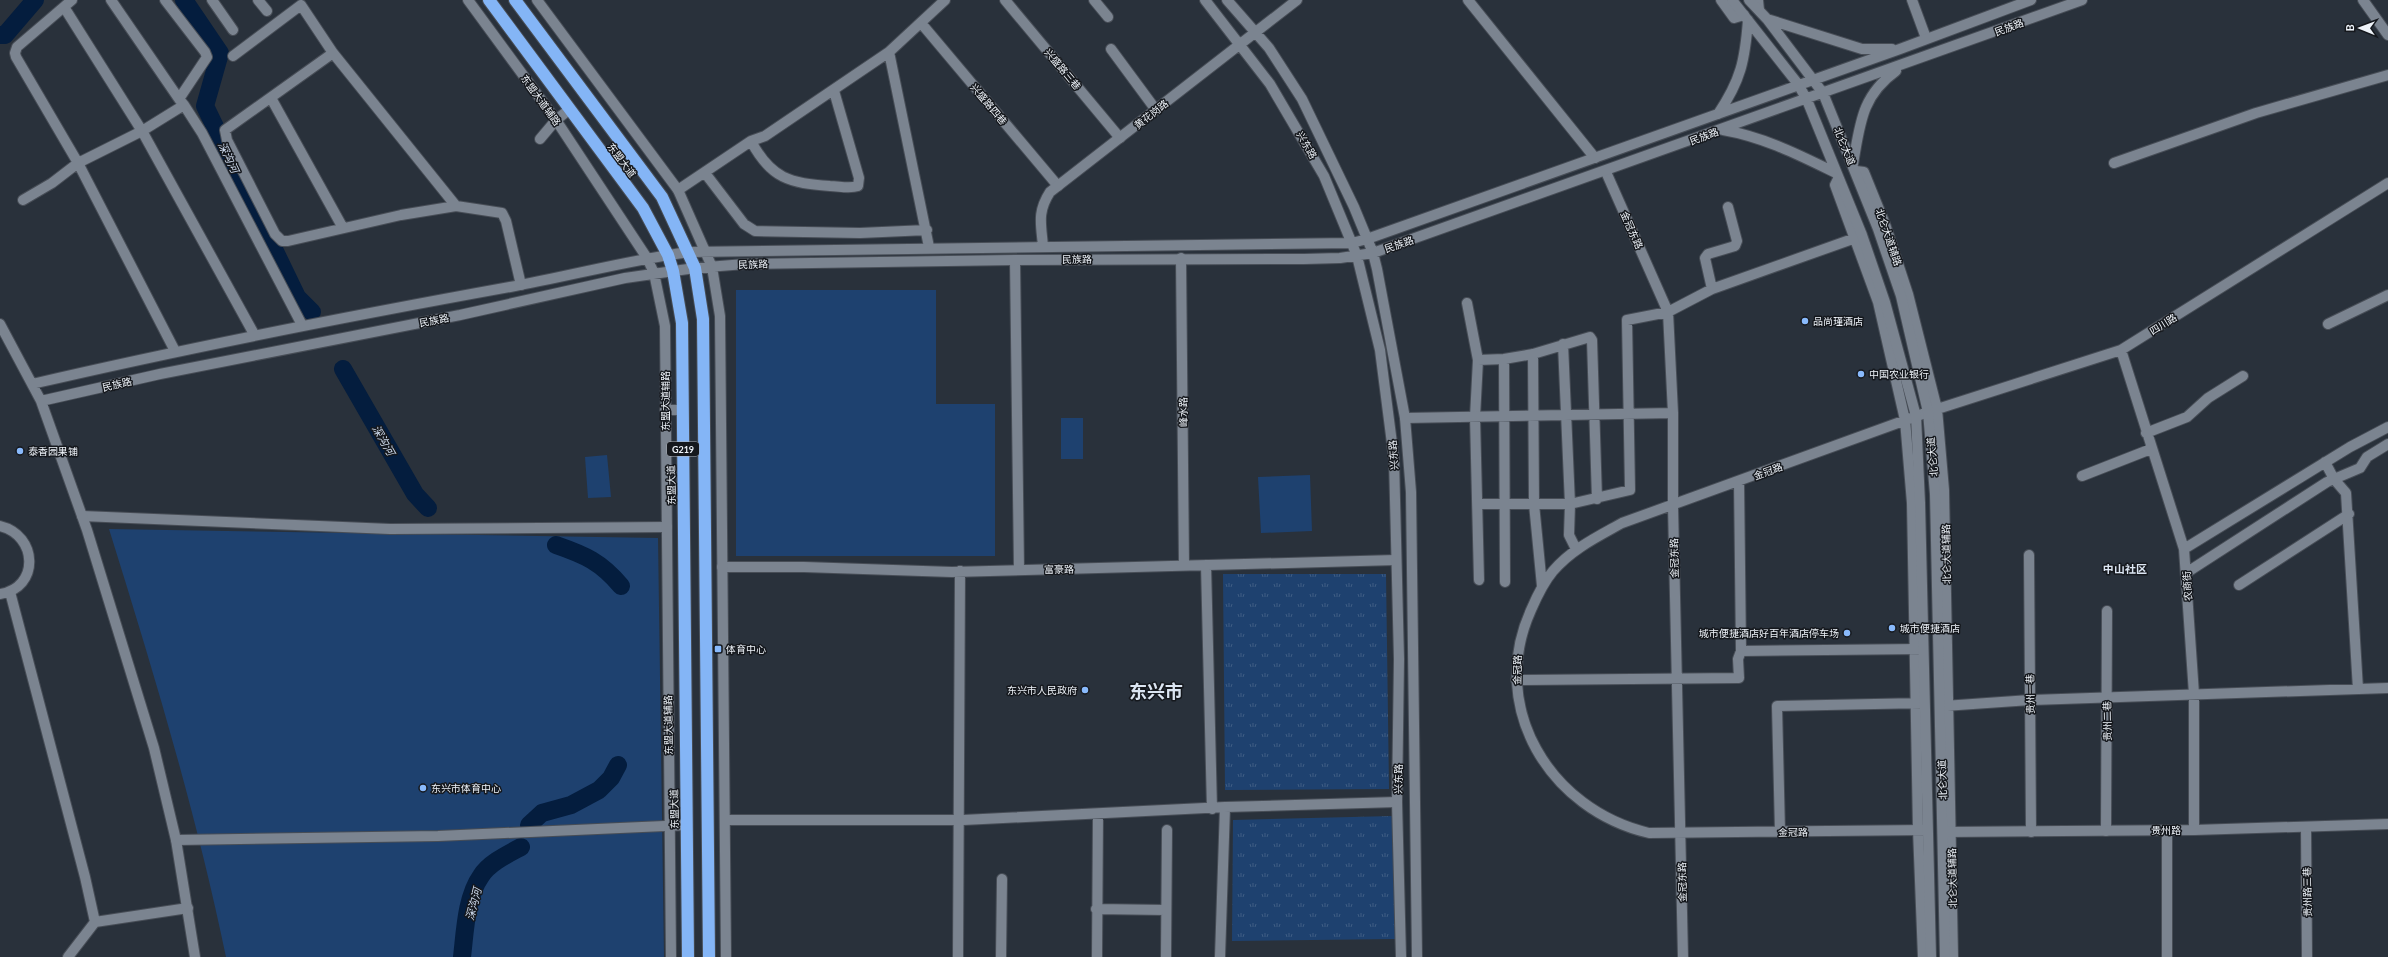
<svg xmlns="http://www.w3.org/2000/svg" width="2388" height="957" font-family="Lato,'Noto Sans SC',sans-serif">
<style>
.grass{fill:#1e416f}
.park{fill:url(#park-tufts)}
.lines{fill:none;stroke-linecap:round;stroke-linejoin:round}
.river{stroke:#041d3e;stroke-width:18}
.street-casing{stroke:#474d56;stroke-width:12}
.secondary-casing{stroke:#474d56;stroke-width:12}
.highway-casing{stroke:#474d56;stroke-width:14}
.street{stroke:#7b8490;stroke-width:10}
.secondary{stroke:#7b8490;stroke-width:10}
.highway{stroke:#84b5f6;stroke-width:12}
.poi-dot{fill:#89bafc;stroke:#15181d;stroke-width:1.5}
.labels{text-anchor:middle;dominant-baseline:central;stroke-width:3;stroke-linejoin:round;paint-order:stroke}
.shield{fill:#15181d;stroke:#adb1b7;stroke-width:1}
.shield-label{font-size:9px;font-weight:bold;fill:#eef3f9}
.street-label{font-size:10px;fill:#eef3f9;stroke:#15181d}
.poi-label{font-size:10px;fill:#eef3f9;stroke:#15181d;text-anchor:start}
.water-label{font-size:11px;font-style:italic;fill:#d0ddf0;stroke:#15181d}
.neighbourhood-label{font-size:11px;font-weight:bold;fill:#dbe5f2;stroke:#15181d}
.town-label{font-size:18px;font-weight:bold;fill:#dbe5f2;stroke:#15181d}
</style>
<defs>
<pattern id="park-tufts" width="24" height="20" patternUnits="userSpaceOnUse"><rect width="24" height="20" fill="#1e416f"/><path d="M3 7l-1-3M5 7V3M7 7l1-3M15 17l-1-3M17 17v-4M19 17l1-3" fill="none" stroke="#3f5d84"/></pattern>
</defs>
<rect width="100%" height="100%" fill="#29313b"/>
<!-- grass -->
<path class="grass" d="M736,290H936V404H995V556H736Z
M1061,418H1083V459H1061Z
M607,455L611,497L588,498L585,457Z
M1310,475L1312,531L1261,533L1258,477Z
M109,529L658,538L664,957H226C196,812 153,670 109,529Z"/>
<!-- park -->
<path class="park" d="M1223,574H1386L1389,789L1225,790Z
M1393,816L1395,939L1232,941L1233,820Z"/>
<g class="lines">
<!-- river -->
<path class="river" d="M184,0L220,53L205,106L297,297L312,312
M0,35H5L35,0
M343,369L415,494L428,508
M556,545C585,555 601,562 621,586
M529,825L542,813L571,805L599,790L611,778L618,765
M462,957C465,932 466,897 481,876C489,863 508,854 521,847"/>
<!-- street casing -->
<g class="street-casing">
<path id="street" d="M72,0L17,47L15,53L16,57L78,163L175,351
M111,0L179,99
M212,0L233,30
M258,0L267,11
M1005,0L1120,138
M1094,0L1108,17
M1468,0L1595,158
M1721,0L1734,18L1744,15
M1758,0L1759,10
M1912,0L1926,38
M64,7L142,131L254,334
M921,23L1058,186
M1111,49L1156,110
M333,53L225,130L227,140L275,234L282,241H288L401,215L456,206L502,213L506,221L521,285
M233,56L301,5L333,53L456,206
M834,91L859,178L858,186C849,189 839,186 830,186C790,183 771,179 751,141L765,136L889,52
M271,98L343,228
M184,105L202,133L302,325
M540,139L556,120L570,109
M2114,163L2256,113L2388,75
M1856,171L1864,172L1885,224L1908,294L1937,409L1944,490L1953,957
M1606,172L1668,312L1673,413V506L1683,957
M705,173L744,224L755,231L860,233L927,230
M1838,179L1835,185L1878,302L1905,420L1912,503L1918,830L1923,957
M678,190L751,141
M23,200L52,183L78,163L142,131L184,105L179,99L207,57L205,52L165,0
M929,247L889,52L945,0
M1181,258L1184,566
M1015,260L1019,570
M1712,289L1705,258L1708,254L1735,246L1737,241L1728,207
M1467,303L1478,360L1475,417L1479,580
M2328,324L2388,295
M1563,344L1570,504L1569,535L1576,549
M2121,350L2184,549L2194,694V830
M1533,354L1534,504L1542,586
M1504,359L1505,582
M1478,360L1504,359L1533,354L1590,337L1592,340L1597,499
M665,410H683
M1405,418L1673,413
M2146,433L2187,417L2208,398L2243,376
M2325,462L2334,479L2346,493L2358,689
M2082,476L2151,449
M1739,481L1741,651L1920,649
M1478,504H1570L1630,490L1627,320L1668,312L1712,289L1861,236
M82,516L390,529L667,527
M0,526C38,535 40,588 0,594
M2184,549L2350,447L2388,427
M2029,555L2031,832
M1206,565L1212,809
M722,567H804L952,572L1396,560
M2186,573L2327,482L2360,468L2367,457L2388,444
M2239,585L2349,514
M10,592L85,877L95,922
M1516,680L1739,678L1738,659L1741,651
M1944,706L2030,700L2388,688
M725,820H963L1225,807L1397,802
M2306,827L2307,957
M1926,830L1649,833C1550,810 1487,707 1531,610C1537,596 1543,583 1553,571C1572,549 1597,537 1622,523L1928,412L2121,350L2388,183
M2106,831L2107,611
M1780,832L1777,706L1923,703
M176,840L438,836L687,825
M1096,909L1166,910
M68,957L95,922L188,908
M958,957L960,571
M1001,957L1002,879
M1097,957L1098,814
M1166,957L1167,830
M1220,957L1225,807
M2167,957V830"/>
</g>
<!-- secondary casing -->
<g class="secondary-casing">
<path id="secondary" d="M468,0L556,120L647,258L654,273L665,326L671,957
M537,0L678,190L712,267L720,316L726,957
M1205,0L1270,84L1324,176L1357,256L1380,350L1394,459L1399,659L1397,802L1401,957
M1227,0L1269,48L1302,99L1354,207L1373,253L1377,269L1405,418L1411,492L1417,957
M1732,0L1798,84L1807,100L1862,235L1885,302L1916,416L1920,503L1931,957
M1749,0L1767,19L1823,93L1878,229L1901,296L1928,412L1935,494L1945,957
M2363,0L2388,35
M1767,19L1862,49H1892
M1718,114C1741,80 1745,60 1748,20
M1723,130C1764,137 1799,155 1836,173
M1853,164C1860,125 1861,96 1896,71
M1043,246C1041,224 1037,212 1050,192L1297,0
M0,324L41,401L87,530L154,748L176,840L195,957
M32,384C191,347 350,316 510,287C570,276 629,260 689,252L1352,243L1367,239L1900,49L2031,0
M41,401L160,374L460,315L625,278L695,268L745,264L1015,260L1304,259L1340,258L1373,253L2082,0
M1944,832L2194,830L2388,824"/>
</g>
<!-- highway casing -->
<g class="highway-casing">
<path id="highway" d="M489,0L643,208L668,255L673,271L682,323L688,957
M515,0L662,197L695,268L703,319L709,957"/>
</g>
<!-- street -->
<use href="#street" class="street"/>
<!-- secondary -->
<use href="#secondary" class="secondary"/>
<!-- highway -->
<use href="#highway" class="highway"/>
</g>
<!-- markers -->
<g class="poi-dot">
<circle cx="1805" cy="321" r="4"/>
<circle cx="1861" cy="374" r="4"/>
<circle cx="20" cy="451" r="4"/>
<circle cx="1892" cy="628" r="4"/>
<circle cx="1847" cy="633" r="4"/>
<rect x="714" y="645" width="8" height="8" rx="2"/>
<circle cx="1085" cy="690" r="4"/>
<circle cx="423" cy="788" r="4"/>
</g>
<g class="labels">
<!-- shield labels -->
<rect class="shield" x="667" y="442" width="32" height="14" rx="3"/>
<g class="shield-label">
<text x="683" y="449">G219</text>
</g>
<!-- street labels -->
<g class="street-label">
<text transform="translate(2009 27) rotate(-20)">民族路</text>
<text transform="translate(1063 69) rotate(50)">兴盛路三巷</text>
<text transform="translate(541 100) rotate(54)">东盟大道辅路</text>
<text transform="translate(989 104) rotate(50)">兴盛路四巷</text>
<text transform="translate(1151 114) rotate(-38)">黄花岗路</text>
<text transform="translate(1704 136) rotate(-20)">民族路</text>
<text transform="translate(1307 145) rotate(60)">兴东路</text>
<text transform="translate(1845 146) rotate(68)">北仑大道</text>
<text transform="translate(622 160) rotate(53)">东盟大道</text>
<text transform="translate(1632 230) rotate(66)">金冠东路</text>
<text transform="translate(1889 237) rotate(71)">北仑大道辅路</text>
<text transform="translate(1399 244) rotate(-19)">民族路</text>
<text transform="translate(1077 259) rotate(-1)">民族路</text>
<text transform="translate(753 264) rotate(-2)">民族路</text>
<text transform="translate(434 320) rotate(-11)">民族路</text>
<text transform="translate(2163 324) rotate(-32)">四川路</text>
<text transform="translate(117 384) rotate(-13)">民族路</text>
<text transform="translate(665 401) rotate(-90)">东盟大道辅路</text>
<text transform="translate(1183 412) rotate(-91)">峰水路</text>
<text transform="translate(1393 455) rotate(-94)">兴东路</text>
<text transform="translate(1932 457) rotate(-95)">北仑大道</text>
<text transform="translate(1768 471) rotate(-20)">金冠路</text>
<text transform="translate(671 485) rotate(-91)">东盟大道</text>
<text transform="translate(1946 554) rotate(-91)">北仑大道辅路</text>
<text transform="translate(1674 558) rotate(-91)">金冠东路</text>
<text transform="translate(1059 569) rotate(-1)">富豪路</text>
<text transform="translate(2187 586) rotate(-94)">农商街</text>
<text transform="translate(1517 670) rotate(-89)">金冠路</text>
<text transform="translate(2030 694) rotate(-91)">贵州一巷</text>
<text transform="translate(2107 721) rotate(-91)">贵州二巷</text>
<text transform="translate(668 725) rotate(-91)">东盟大道辅路</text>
<text transform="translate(1398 779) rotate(-89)">兴东路</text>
<text transform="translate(1942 780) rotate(-92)">北仑大道</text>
<text transform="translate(674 809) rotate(-91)">东盟大道</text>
<text x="2166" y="830">贵州路</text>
<text transform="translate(1793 832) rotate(-1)">金冠路</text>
<text transform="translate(1952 878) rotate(-91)">北仑大道辅路</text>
<text transform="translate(1682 882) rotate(-91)">金冠东路</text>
<text transform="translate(2307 892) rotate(-91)">贵州路三巷</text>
</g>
<!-- poi labels -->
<g class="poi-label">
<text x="1813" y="321">品尚瑾酒店</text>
<text x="1869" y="374">中国农业银行</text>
<text x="28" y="451">泰香园果铺</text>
<text x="1900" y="628">城市便捷酒店</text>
<text x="1839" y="633" text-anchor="end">城市便捷酒店好百年酒店停车场</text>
<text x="726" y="649">体育中心</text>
<text x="1077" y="690" text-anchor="end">东兴市人民政府</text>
<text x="431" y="788">东兴市体育中心</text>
</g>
<!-- water labels -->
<g class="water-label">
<text transform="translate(229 157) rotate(64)">深沟河</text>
<text transform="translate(384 440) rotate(60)">深沟河</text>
<text transform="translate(473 904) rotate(-76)">深沟河</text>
</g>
<!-- neighbourhood labels -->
<g class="neighbourhood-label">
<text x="2125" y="568">中山社区</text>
</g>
<!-- town labels -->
<g class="town-label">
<text x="1156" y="691">东兴市</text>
</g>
</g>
<!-- north arrow -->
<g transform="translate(2360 28) rotate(271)" stroke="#15181d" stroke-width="3" paint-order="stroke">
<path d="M0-3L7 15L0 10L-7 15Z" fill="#eef3f9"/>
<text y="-6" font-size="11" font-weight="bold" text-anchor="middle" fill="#eef3f9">B</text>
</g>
</svg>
